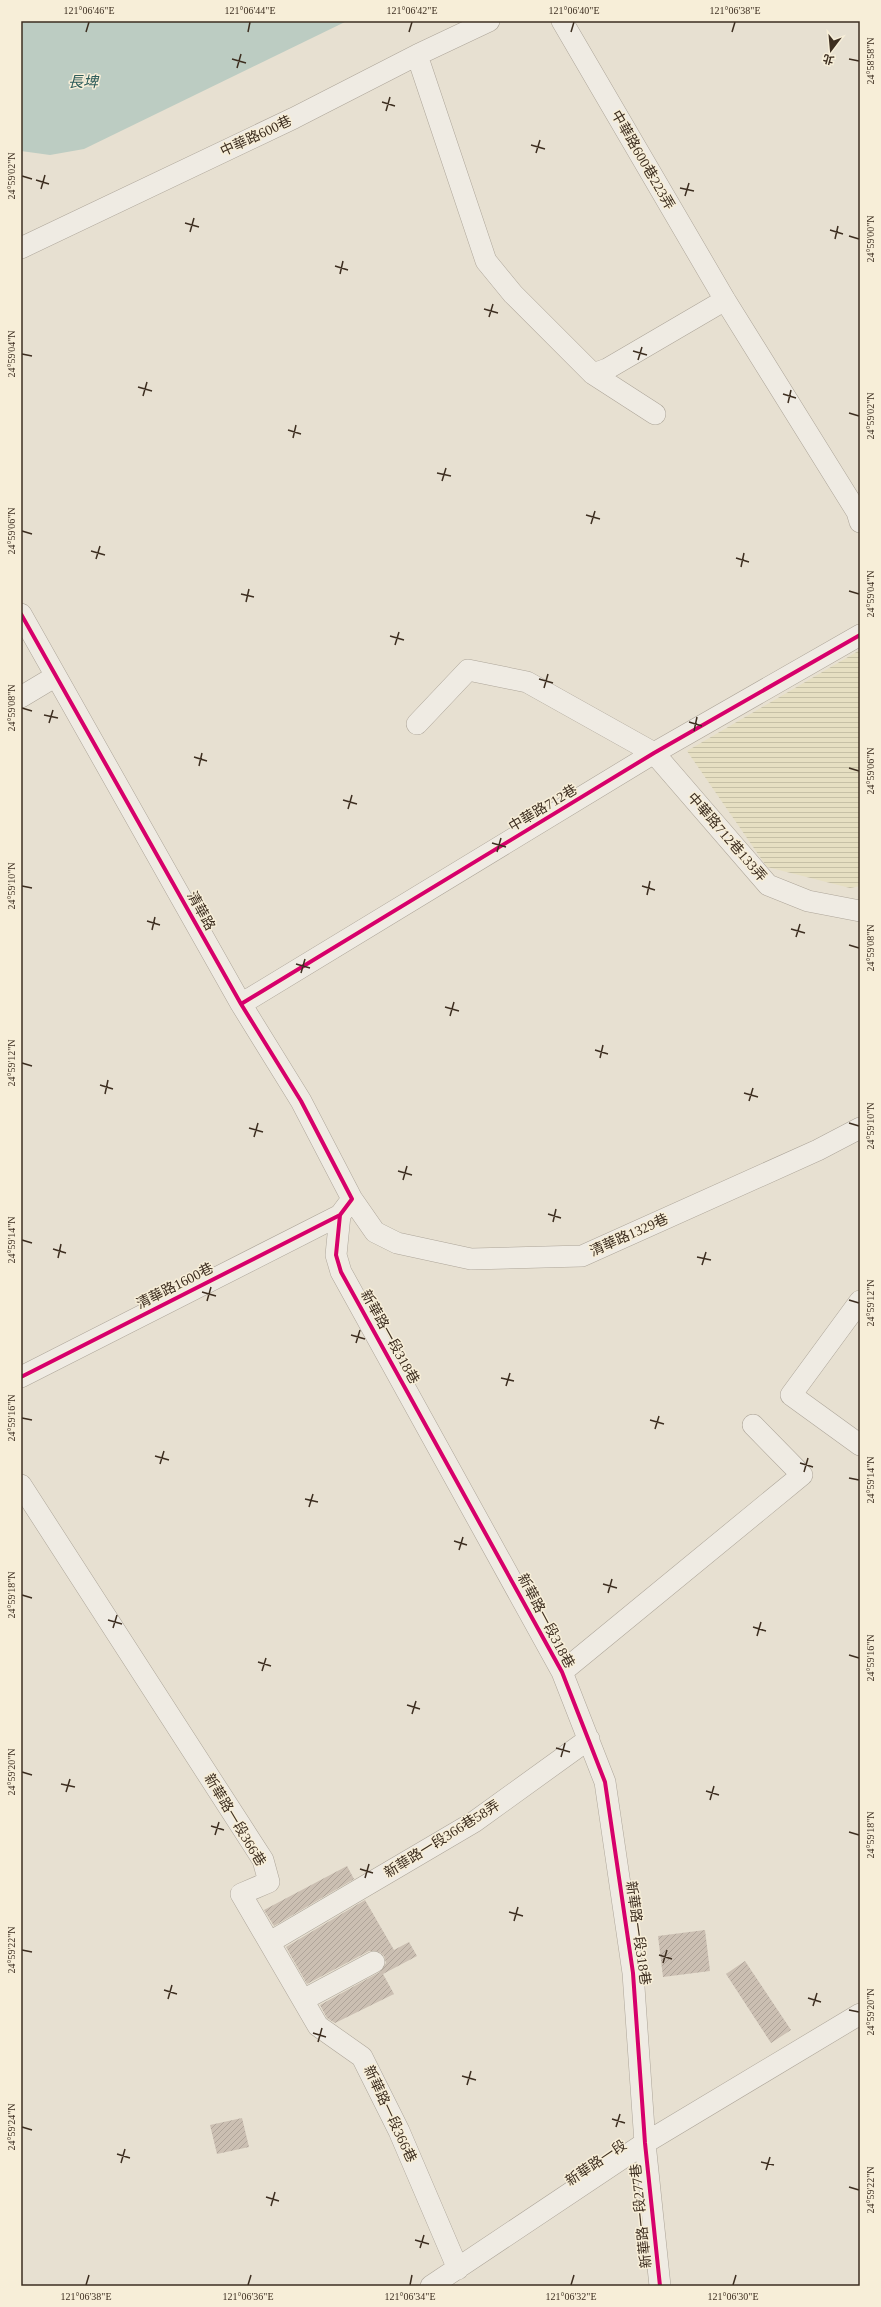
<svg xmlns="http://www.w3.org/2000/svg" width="881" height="2307" font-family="'Times New Roman','Noto Sans TC',serif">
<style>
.farmland{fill:url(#farmland-rules)}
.water{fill:#bcccc2}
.building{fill:url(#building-hatch)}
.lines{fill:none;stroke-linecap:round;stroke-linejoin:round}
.minor-casing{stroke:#ada599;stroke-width:22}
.minor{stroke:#efebe3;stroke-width:21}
.cycleway-casing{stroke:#f7eed8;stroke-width:6}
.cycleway{stroke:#d6006c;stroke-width:4}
.ticks{fill:none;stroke:#3d2e20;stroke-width:1.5}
.labels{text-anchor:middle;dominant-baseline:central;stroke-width:3;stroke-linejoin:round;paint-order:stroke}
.street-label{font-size:14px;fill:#3d2e20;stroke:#f7eed8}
.water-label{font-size:15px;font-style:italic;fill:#2f5d5a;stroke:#f7eed8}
.neatline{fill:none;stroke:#3d2e20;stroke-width:1.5}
.ticks-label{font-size:10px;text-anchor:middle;fill:#3d2e20}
</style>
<defs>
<pattern id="farmland-rules" width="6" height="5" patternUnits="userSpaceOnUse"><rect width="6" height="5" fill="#e6dfc2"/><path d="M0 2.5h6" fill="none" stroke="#c6c0a6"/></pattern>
<pattern id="building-hatch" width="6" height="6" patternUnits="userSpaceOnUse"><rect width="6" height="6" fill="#cbbfb2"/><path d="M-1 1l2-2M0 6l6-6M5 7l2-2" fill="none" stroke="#afa499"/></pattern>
</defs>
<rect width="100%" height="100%" fill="#e7e0d1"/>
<!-- farmland -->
<path class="farmland" d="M860,650V886L850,888L767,867L687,751Z"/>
<!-- water -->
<path class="water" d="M21,21H347L84,149L50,155L21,151Z"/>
<!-- building -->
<path class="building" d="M347,1866L354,1879L274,1926L264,1910Z
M365,1900L394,1950L409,1942L417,1956L383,1974L394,1994L335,2023L327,2018L320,2005L380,1972L386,1963L384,1956L380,1952L369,1951L307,1984L286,1947Z
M705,1930L710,1971L663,1977L658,1936Z
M745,1961L791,2030L771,2043L726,1974Z
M242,2118L249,2147L217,2154L210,2125Z"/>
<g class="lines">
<!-- minor casing -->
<g class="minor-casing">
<path id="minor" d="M562,21L725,300L857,512L860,522
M417,55L486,261L513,294L593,374L655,414
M21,248L294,118L417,55L489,21
M593,374L607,369L725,300
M21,614L241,1004L301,1101L352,1199L340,1215L21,1377
M21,697L56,676
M417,724L468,670L527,682L654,753L768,885L808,901L860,911
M241,1004L654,753L860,635
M352,1199L375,1232L397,1243L471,1259L582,1256L818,1150L860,1128
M340,1215L336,1255L341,1272L562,1672L605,1782L633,1973L645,2143L660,2286
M860,1301L791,1395L860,1445
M21,1485L263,1860L269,1882L241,1894L318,2026L362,2057L399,2131L458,2269
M562,1672L802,1475L753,1425
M270,1942L474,1822L589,1739
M303,2000L374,1962
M431,2286L645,2143L860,2014"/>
</g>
<!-- minor -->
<use href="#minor" class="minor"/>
<!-- cycleway casing -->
<g class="cycleway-casing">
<path id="cycleway" d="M21,614L241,1004L301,1101L352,1199L340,1215L21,1377
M241,1004L654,753L860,635
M340,1215L336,1255L341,1272L562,1672L605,1782L633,1973L645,2143L660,2286"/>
</g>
<!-- cycleway -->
<use href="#cycleway" class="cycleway"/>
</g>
<!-- ticks -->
<path class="ticks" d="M86,32L89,22M248,32L250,22M409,32L412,22M571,32L574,22M732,32L735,22M232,59L246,63M849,59L859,61M237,68L241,54M382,102L395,106M386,111L390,97M531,145L545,149M536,153L540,140M22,176L32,179M36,180L49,184M680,188L694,191M41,189L45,175M685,196L689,183M185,223L199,227M830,230L843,234M190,232L194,218M849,236L859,239M835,239L838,226M335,266L348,270M340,274L343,261M484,309L498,313M489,317L493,304M633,351L647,355M22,354L32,356M638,360L642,347M138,387L152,391M783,394L796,398M143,396L147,382M788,403L791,390M849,413L859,416M288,430L301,434M293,438L296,425M437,473L451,476M442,481L446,468M586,515L600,519M591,524L595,511M22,531L32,534M91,551L105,555M736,558L749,562M96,559L100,546M741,567L744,553M849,591L859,594M241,594L254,597M246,602L249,589M390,636L404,640M395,645L399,632M539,679L553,683M544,688L548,674M22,708L32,711M44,715L58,718M689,722L702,726M49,723L53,710M694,731L697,717M194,757L207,761M199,766L202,753M849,768L859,771M343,800L357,804M348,809L352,795M492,843L506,847M497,852L501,838M22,886L32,888M642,886L655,890M647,895L650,881M147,921L160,925M791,929L805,933M152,930L155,917M796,937L800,924M849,945L859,948M296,964L310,968M301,973L305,959M445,1007L459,1011M450,1016L454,1002M595,1050L608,1054M600,1058L603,1045M22,1063L32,1066M100,1085L113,1089M744,1093L758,1097M105,1094L108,1080M749,1101L753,1088M849,1123L859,1126M249,1128L263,1132M254,1137L258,1123M398,1171L412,1175M403,1180L407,1166M548,1214L561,1218M553,1222L556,1209M22,1240L32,1243M53,1249L66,1253M697,1257L711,1260M58,1258L61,1244M702,1265L706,1252M202,1292L216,1296M849,1300L859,1303M207,1301L211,1287M351,1335L365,1339M356,1343L360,1330M501,1378L514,1381M506,1386L510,1373M22,1418L32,1420M650,1420L664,1424M655,1429L659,1416M155,1456L169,1460M800,1463L813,1467M160,1464L164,1451M804,1472L808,1458M849,1478L859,1480M305,1499L318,1502M309,1507L313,1494M454,1541L467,1545M459,1550L463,1537M603,1584L617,1588M608,1593L612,1579M22,1595L32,1598M108,1620L122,1624M753,1627L766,1631M113,1628L117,1615M757,1636L761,1622M849,1655L859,1658M258,1662L271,1666M262,1671L266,1658M407,1705L420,1709M412,1714L416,1701M556,1748L570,1752M561,1757L565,1743M22,1772L32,1775M61,1784L75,1787M706,1791L719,1795M66,1792L70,1779M710,1800L714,1786M211,1826L224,1830M849,1832L859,1835M215,1835L219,1822M360,1869L373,1873M365,1878L369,1864M509,1912L523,1916M514,1921L518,1907M22,1950L32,1952M659,1955L672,1959M663,1963L667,1950M164,1990L177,1994M808,1998L821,2002M168,1999L172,1985M813,2006L817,1993M849,2010L859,2012M313,2033L326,2037M318,2042L322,2028M462,2076L476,2080M467,2085L471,2071M612,2119L625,2123M22,2127L32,2130M616,2127L620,2114M117,2154L130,2158M761,2162L774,2165M121,2163L125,2149M766,2170L770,2157M849,2187L859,2190M266,2197L279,2201M271,2206L275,2192M415,2240L429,2244M420,2248L424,2235M86,2285L89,2275M248,2285L251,2275M410,2285L412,2275M571,2285L574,2275M733,2285L736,2275"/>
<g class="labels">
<!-- street labels -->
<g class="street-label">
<text transform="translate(256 136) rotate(-25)">中華路600巷</text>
<text transform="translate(643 160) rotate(60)">中華路600巷223弄</text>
<text transform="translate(543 808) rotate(-31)">中華路712巷</text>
<text transform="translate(727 837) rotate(49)">中華路712巷133弄</text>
<text transform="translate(201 911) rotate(61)">清華路</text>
<text transform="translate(629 1235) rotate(-24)">清華路1329巷</text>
<text transform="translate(175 1286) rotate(-27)">清華路1600巷</text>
<text transform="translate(390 1337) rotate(61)">新華路一段318巷</text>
<text transform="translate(546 1621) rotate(62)">新華路一段318巷</text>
<text transform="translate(235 1820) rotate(59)">新華路一段366巷</text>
<text transform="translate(442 1839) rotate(-32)">新華路一段366巷58弄</text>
<text transform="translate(638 1933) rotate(82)">新華路一段318巷</text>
<text transform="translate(390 2114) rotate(65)">新華路一段366巷</text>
<text transform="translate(596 2163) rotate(-34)">新華路一段</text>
<text transform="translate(641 2216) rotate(-96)">新華路一段277巷</text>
</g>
<!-- water labels -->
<g class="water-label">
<text x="83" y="82">長埤</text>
</g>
</g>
<!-- border -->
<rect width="881" height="2307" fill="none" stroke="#f7eed8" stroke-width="44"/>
<!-- north arrow -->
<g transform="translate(831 50) rotate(196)" stroke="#f7eed8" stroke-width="3" paint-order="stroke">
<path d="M0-3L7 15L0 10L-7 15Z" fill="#3d2e20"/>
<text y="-6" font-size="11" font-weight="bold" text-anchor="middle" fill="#3d2e20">北</text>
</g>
<rect x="22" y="22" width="837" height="2263" class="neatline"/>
<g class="ticks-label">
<text x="89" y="14">121°06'46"E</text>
<text x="250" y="14">121°06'44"E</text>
<text x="412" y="14">121°06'42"E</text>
<text x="574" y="14">121°06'40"E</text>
<text x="735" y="14">121°06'38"E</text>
<text transform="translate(870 61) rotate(-90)" y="4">24°58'58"N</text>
<text transform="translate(11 176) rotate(-90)" y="4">24°59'02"N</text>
<text transform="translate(870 239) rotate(-90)" y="4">24°59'00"N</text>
<text transform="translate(11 354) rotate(-90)" y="4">24°59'04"N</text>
<text transform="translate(870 416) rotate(-90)" y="4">24°59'02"N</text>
<text transform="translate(11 531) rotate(-90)" y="4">24°59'06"N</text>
<text transform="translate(870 594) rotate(-90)" y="4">24°59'04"N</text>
<text transform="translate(11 708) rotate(-90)" y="4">24°59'08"N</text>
<text transform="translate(870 771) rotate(-90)" y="4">24°59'06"N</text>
<text transform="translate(11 886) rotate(-90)" y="4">24°59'10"N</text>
<text transform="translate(870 948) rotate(-90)" y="4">24°59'08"N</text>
<text transform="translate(11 1063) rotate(-90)" y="4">24°59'12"N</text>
<text transform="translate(870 1126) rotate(-90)" y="4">24°59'10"N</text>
<text transform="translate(11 1240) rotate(-90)" y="4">24°59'14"N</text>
<text transform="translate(870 1303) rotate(-90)" y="4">24°59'12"N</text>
<text transform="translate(11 1418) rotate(-90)" y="4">24°59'16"N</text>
<text transform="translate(870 1480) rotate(-90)" y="4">24°59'14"N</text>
<text transform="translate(11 1595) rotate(-90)" y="4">24°59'18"N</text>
<text transform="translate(870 1658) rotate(-90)" y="4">24°59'16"N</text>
<text transform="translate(11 1772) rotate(-90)" y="4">24°59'20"N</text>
<text transform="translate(870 1835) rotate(-90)" y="4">24°59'18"N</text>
<text transform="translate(11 1950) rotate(-90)" y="4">24°59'22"N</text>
<text transform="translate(870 2012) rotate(-90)" y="4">24°59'20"N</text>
<text transform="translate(11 2127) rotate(-90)" y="4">24°59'24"N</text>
<text transform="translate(870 2190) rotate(-90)" y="4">24°59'22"N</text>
<text x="86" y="2300">121°06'38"E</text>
<text x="248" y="2300">121°06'36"E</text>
<text x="410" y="2300">121°06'34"E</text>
<text x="571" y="2300">121°06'32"E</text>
<text x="733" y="2300">121°06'30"E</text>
</g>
</svg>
